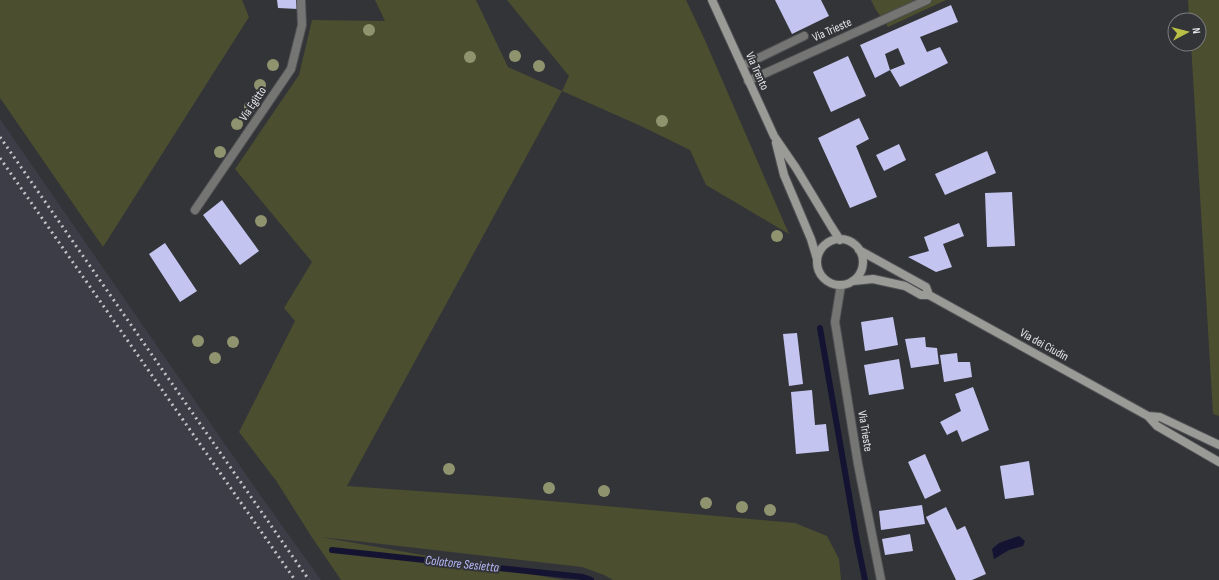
<svg xmlns="http://www.w3.org/2000/svg" width="1219" height="580" font-family="'Sofia Sans Condensed',sans-serif">
<style>
.built{fill:#3c3d47}
.green{fill:#4b4e2f}
.water{fill:#151332}
.lines{fill:none;stroke-linecap:round;stroke-linejoin:round}
.stream{stroke:#151332;stroke-width:6}
.building{fill:#c3c5f0}
.lane-casing{stroke:#505154;stroke-width:10}
.street-casing{stroke:#505154;stroke-width:10}
.secondary-casing{stroke:#505154;stroke-width:10}
.lane{stroke:#757673;stroke-width:8}
.street{stroke:#757673;stroke-width:8}
.secondary{stroke:#9a9a97;stroke-width:8}
.rail{stroke:#c3c3c6;stroke-width:3;stroke-dasharray:2 4;stroke-linecap:butt}
.tree{fill:#8f936e}
.labels{text-anchor:middle;dominant-baseline:central;stroke-width:4;stroke-linejoin:round;paint-order:stroke}
.street-label{font-size:12px;fill:#e7e7ea;stroke:#333438}
.water-label{font-size:13px;font-style:italic;fill:#b7b9f9;stroke:#333438}
</style>
<rect width="100%" height="100%" fill="#333438"/>
<!-- built -->
<path class="built" d="M0,119L263,499L321,580H0Z"/>
<!-- green -->
<path class="green" d="M0,0H242L249,17L103,247L0,98Z
M375,0H476L508,67L562,91L569,76L507,0H686L704,38L789,234L706,185L690,150L643,127L562,91L347,486L516,498L795,523L827,536L839,559L841,580H613L604,575L582,567L321,537L564,580H341L311,536L277,482L239,432L295,321L284,308L312,262L235,169L299,75L312,20L385,21Z
M871,0H946L888,27L876,10Z
M1188,0H1219V416L1213,414L1191,44H1199V20H1189Z"/>
<!-- water -->
<path class="water" d="M1019,536L1025,541L1023,546L1009,550L994,559L992,549L999,543Z"/>
<g class="lines">
<!-- stream -->
<path class="stream" d="M820,328L857,541L865,580
M332,550L583,577L591,580"/>
</g>
<!-- building -->
<path class="building" d="M277,0H296L298,9L278,8Z
M775,0H821L829,16L792,34Z
M951,5L958,22L920,37L927,52L940,47L948,63L900,87L890,70L905,64L898,48L885,54L890,70L875,78L860,45Z
M848,56L866,96L831,112L813,72Z
M859,118L869,139L856,146L877,197L850,208L818,138Z
M899,144L906,160L884,171L876,155Z
M987,151L996,173L945,195L935,174Z
M1012,192L1015,246L987,247L985,193Z
M222,200L259,251L240,265L203,215Z
M959,223L964,236L943,244L952,267L936,272L908,257L929,251L924,237Z
M165,243L197,291L180,302L149,254Z
M893,317L898,345L865,351L861,322Z
M797,333L803,384L789,386L783,334Z
M925,337L926,347L937,348L939,364L911,368L905,339Z
M957,353L958,362H970L972,377L944,382L940,355Z
M899,359L904,389L869,395L864,365Z
M973,387L989,430L962,442L957,430L947,435L940,422L961,411L955,394Z
M812,390L815,425L826,424L829,451L796,454L791,392Z
M925,454L941,491L925,499L908,462Z
M1029,461L1034,495L1005,499L1000,466Z
M922,505L925,524L881,530L879,511Z
M946,507L957,530L965,526L986,574L972,580H956L926,517Z
M910,534L913,551L885,555L882,539Z"/>
<g class="lines">
<!-- lane casing -->
<g class="lane-casing">
<path id="lane" d="M742,66L804,36"/>
</g>
<!-- street casing -->
<g class="street-casing">
<path id="street" d="M748,81L927,0
M195,210L291,69L302,25L301,0
M841,285L835,322L858,464L881,580"/>
</g>
<!-- secondary casing -->
<g class="secondary-casing">
<path id="secondary" d="M712,0L774,136L796,168L831,226L840,240
M776,143L784,175L811,239L817,259
M817 262a23 23 0 1 1 46 0a23 23 0 1 1-46 0Z
M859,250L926,287L929,295
M853,281L873,279L905,286L921,295H929L1148,416L1157,426L1219,462
M1148,416L1160,417L1219,445"/>
</g>
<!-- lane -->
<use href="#lane" class="lane"/>
<!-- street -->
<use href="#street" class="street"/>
<!-- secondary -->
<use href="#secondary" class="secondary"/>
<!-- rail -->
<path class="rail" d="M0,137L309,580
M0,158L295,580"/>
</g>
<!-- trees -->
<g class="tree">
<circle cx="369" cy="30" r="6"/>
<circle cx="515" cy="56" r="6"/>
<circle cx="470" cy="57" r="6"/>
<circle cx="273" cy="65" r="6"/>
<circle cx="539" cy="66" r="6"/>
<circle cx="260" cy="85" r="6"/>
<circle cx="250" cy="107" r="6"/>
<circle cx="662" cy="121" r="6"/>
<circle cx="237" cy="124" r="6"/>
<circle cx="220" cy="152" r="6"/>
<circle cx="261" cy="221" r="6"/>
<circle cx="777" cy="236" r="6"/>
<circle cx="198" cy="341" r="6"/>
<circle cx="233" cy="342" r="6"/>
<circle cx="215" cy="358" r="6"/>
<circle cx="449" cy="469" r="6"/>
<circle cx="549" cy="488" r="6"/>
<circle cx="604" cy="491" r="6"/>
<circle cx="706" cy="503" r="6"/>
<circle cx="742" cy="507" r="6"/>
<circle cx="770" cy="510" r="6"/>
</g>
<g class="labels">
<!-- street labels -->
<g class="street-label">
<text transform="translate(832 30) rotate(-24)">Via Trieste</text>
<text transform="translate(757 71) rotate(66)">Via Trento</text>
<text transform="translate(253 104) rotate(-56)">Via Egitto</text>
<text transform="translate(1044 345) rotate(29)">Via dei Ciudin</text>
<text transform="translate(865 431) rotate(81)">Via Trieste</text>
</g>
<!-- water labels -->
<g class="water-label">
<text transform="translate(462 564) rotate(6)">Colatore Sesietta</text>
</g>
</g>
<!-- north arrow -->
<g transform="translate(1187 32) rotate(83)"><circle r="19" fill="#333438" stroke="#7b7c7f"/>
<path d="M0-3L7 15L0 10L-7 15Z" fill="#bac045"/>
<text y="-6" font-size="11" font-weight="bold" text-anchor="middle" fill="#e7e7ea">N</text>
</g>
</svg>
